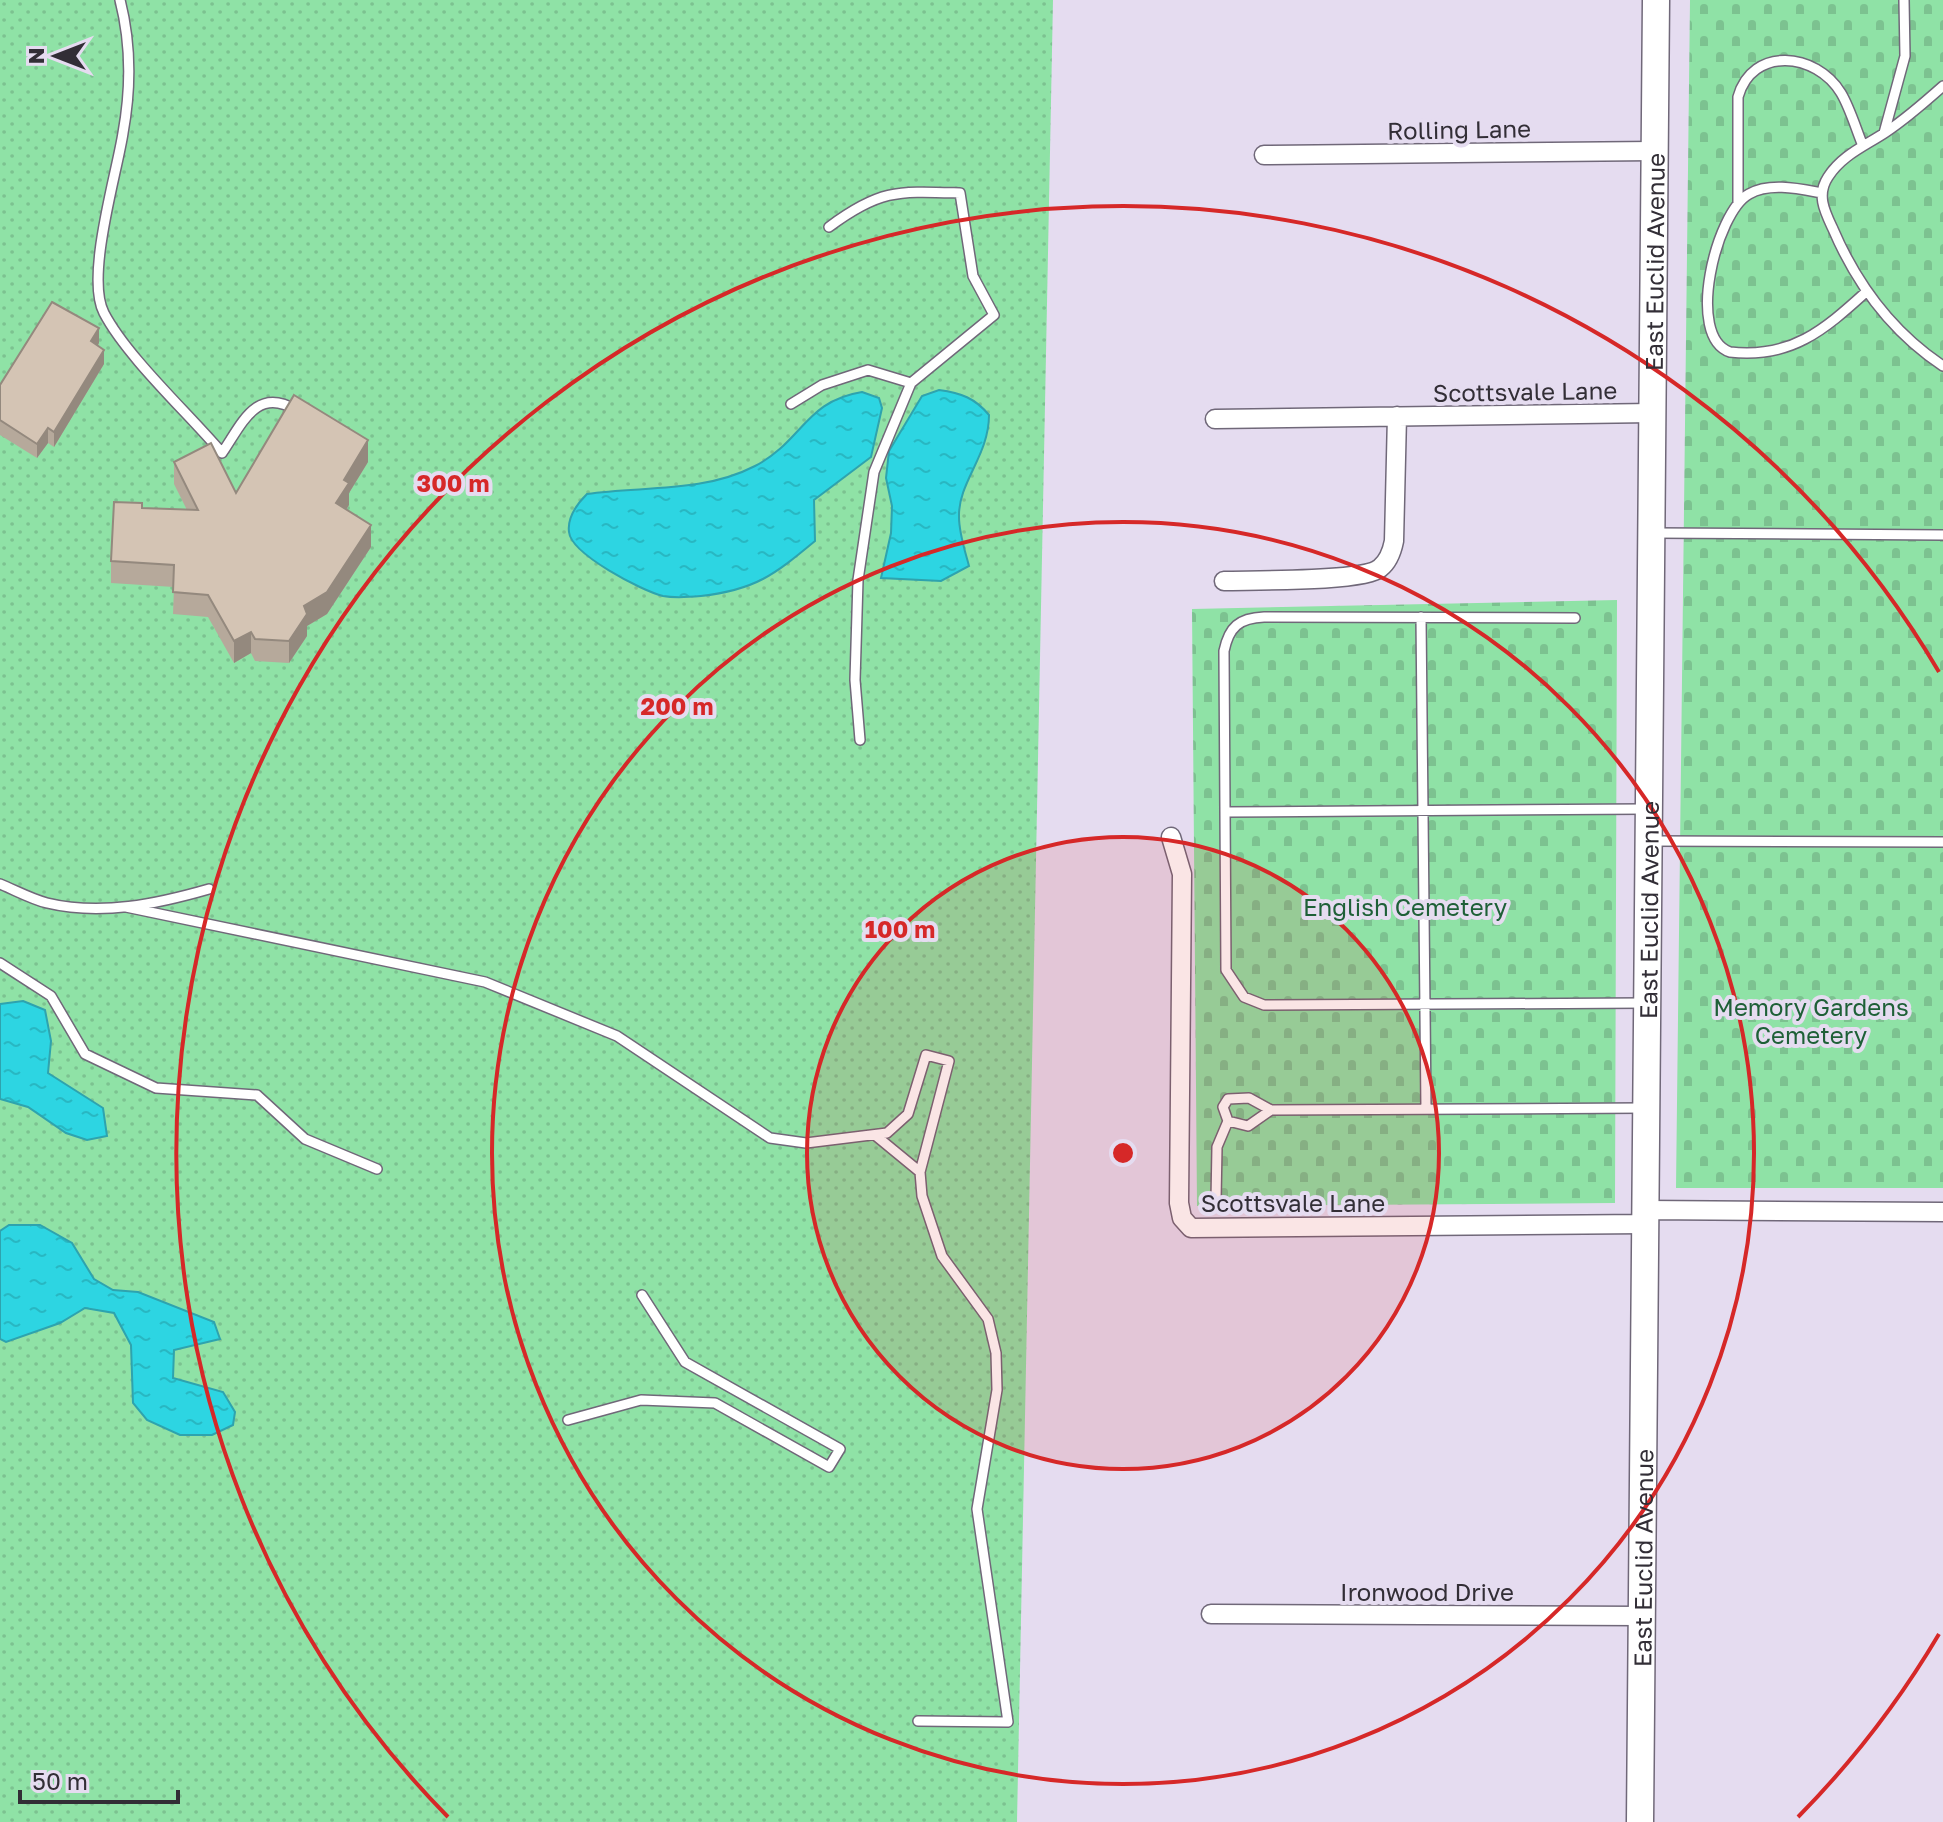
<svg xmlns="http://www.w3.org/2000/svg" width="1943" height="1822" font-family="'Golos Text',sans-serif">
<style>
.grass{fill:url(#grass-dots)}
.cemetery{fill:url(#cemetery-stones)}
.water{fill:url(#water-ripples);stroke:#2ea3ae;stroke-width:2}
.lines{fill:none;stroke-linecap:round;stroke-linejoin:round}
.lane-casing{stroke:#706879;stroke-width:12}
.street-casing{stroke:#706879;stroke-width:21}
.secondary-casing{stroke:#706879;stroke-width:29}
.lane{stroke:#fff;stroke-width:9}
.street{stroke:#fff;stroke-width:18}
.secondary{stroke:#fff;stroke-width:26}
.wall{fill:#b6a99b}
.shaded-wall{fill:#94897e}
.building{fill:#d4c4b4;stroke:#94897e;stroke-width:2}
.ring{fill:none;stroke:#d62828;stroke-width:4}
.labels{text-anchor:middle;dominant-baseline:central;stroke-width:8;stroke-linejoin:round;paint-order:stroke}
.street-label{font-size:24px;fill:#322e36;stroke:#e5dcf0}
.park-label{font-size:24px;fill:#1e6037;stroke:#e5dcf0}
.centre{fill:#d62828;stroke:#e5dcf0;stroke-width:4}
.ring-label{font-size:24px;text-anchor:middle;font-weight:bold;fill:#d62828;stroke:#e5dcf0;stroke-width:8;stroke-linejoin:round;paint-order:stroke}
</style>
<defs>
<pattern id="grass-dots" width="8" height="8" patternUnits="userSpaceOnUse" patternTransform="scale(2)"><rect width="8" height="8" fill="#8fe2a6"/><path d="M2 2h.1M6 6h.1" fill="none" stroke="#7cc290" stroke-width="1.8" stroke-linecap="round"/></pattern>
<pattern id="cemetery-stones" width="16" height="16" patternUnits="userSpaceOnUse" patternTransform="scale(2)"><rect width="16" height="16" fill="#8fe2a6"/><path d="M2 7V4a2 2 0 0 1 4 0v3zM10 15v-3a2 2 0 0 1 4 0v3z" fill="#7cc290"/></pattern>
<pattern id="water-ripples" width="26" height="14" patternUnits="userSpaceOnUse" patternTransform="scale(2)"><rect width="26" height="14" fill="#2dd5e2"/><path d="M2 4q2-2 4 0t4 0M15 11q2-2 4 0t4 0" fill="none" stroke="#28b7c2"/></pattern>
</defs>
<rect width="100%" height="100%" fill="#e5dcf0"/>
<!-- grass -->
<path class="grass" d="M0,0H1053L1017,1822H0Z"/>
<!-- cemetery -->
<path class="cemetery" d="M1690,0H1943V1188H1676Z
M1617,600L1615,1203L1197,1206L1192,609Z"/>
<!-- water -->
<path class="water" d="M939,390C961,393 975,398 989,415C989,456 958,482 959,517C959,533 965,551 969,566L941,581L881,578L891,533L892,506L886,478L889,451L922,396Z
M862,392L879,398L882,408L871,457L814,500L815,541C774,575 755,590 701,596C690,597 674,598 663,596C642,591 571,554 569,532C567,517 577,504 587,494C642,486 703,493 755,466C803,441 805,401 862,392Z
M23,1001L45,1010L51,1041L48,1073L103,1108L107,1136L87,1140L66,1133L28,1107L0,1099V1004Z
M9,1225H40L72,1243L94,1279L113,1290L138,1292L214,1322L220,1339L174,1350L173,1378L223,1392L235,1412L233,1425L212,1435H180L147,1420L133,1403L131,1345L114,1313L85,1308L60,1323L6,1342L0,1339V1231Z"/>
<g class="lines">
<!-- lane casing -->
<g class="lane-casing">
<path id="lane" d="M120,0C131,43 131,89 123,133C117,173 85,277 104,313C127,357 188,413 222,453C242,424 256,386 296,410
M1943,86C1925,102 1907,118 1886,132C1865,146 1842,155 1828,177C1816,195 1825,212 1833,229C1857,285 1892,332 1943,366
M1884,133L1905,56L1904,0
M1822,193C1800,189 1770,182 1749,194C1716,212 1685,337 1730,352C1791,359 1824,330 1866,292
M1738,203V97C1752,46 1816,52 1841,93C1850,108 1856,129 1863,146
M829,227C880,189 898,191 960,193L973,276L994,315L911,383L874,472L858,580L855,680L860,740
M791,404L822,385L868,370L911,383
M1655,533L1943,535
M1421,617L1426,1109
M1575,618L1264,617C1239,618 1229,627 1224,651L1226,970L1244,997L1264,1005L1644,1003
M1225,812L1645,809
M1652,841L1943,842
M0,884C15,890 31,899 47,903C101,916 157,904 209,889
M126,907L485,982L617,1036L770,1138L806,1143L887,1133L908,1114L926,1055L949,1061L920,1172L922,1196L942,1256L988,1319L996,1353L997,1390L977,1509L1008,1722L918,1721
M0,963L51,996L85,1054L156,1088L257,1095L305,1139L377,1169
M1271,1110L1248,1126L1228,1121L1223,1107L1228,1099L1249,1098L1271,1110L1643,1108
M875,1135L920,1172
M1216,1200L1217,1147L1228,1121
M568,1420L641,1400L715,1403L829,1467L840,1449L685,1362L642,1295"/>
</g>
<!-- street casing -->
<g class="street-casing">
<path id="street" d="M1264,155L1654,151
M1215,419L1653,413
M1224,581C1251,580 1364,582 1380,568C1389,561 1392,551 1394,541L1397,416
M1171,837L1182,874L1179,1203L1182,1218L1191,1228L1645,1224
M1645,1210L1943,1212
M1211,1614L1642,1616"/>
</g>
<!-- secondary casing -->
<g class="secondary-casing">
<g id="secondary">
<path id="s1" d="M1640,1822L1656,0"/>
</g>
</g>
<!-- lane -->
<use href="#lane" class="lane"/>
<!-- street -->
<use href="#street" class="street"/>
<!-- secondary -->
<use href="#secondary" class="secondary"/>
</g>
<!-- wall -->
<path class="wall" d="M99,343L98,346L104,364L54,447L48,443L37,458L0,435V385Z
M174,462L236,493L368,462L349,493V505L347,509L371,547L327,614L307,626V636L289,663L255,661L251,653L234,663L208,617L173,614L174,587L111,583V561L142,508L187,510L174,484Z"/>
<!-- shaded-wall -->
<path class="shaded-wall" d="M99,328V343L91,356V341Z
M104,350V364L54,447V432Z
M48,428V443L37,458V444Z
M368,440V462L349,493V505L336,525V503L344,480Z
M371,525V547L327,614L307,626V636L289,663V641L304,606Z
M251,632V653L234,663V641Z"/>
<!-- building -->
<path class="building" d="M52,302L99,328L91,341L104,350L54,432L48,428L37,444L0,420V385Z
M294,395L368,440L344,480L349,483L336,503L371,525L327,592L304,606L307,614L289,641L255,639L251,632L234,641L208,595L173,592L174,565L111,561L114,502L142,503V508L198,510L174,462L211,443L236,493Z"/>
<!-- distance rings -->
<circle cx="1123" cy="1153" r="316" fill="#d62828" fill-opacity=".12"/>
<g class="ring">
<circle cx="1123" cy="1153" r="316"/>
<circle cx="1123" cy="1153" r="631"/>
<path d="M1939 1634A947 947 0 0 1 1798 1817M448 1817A947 947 0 1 1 1939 672"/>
</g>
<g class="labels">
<!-- street labels -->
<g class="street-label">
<text transform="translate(1459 129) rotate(-1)">Rolling Lane</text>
<text stroke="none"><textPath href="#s1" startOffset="1560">East Euclid Avenue</textPath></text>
<text transform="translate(1525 391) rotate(-1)">Scottsvale Lane</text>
<text stroke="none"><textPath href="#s1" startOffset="912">East Euclid Avenue</textPath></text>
<text x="1293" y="1202">Scottsvale Lane</text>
<text stroke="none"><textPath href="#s1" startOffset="264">East Euclid Avenue</textPath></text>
<text x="1427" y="1591">Ironwood Drive</text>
</g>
<!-- park labels -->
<g class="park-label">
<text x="1405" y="906">English Cemetery</text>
<text x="1811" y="1006">Memory Gardens<tspan x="1811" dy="28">Cemetery</tspan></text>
</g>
</g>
<circle cx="1123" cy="1153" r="12" class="centre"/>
<g class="ring-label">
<text x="453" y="492">300 m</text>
<text x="677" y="715">200 m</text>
<text x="900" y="938">100 m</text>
</g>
<!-- north arrow -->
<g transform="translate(56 56) rotate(270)" stroke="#e5dcf0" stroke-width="6" paint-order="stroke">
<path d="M0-6L14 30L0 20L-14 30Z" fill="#322e36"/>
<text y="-12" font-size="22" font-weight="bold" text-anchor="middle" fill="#322e36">N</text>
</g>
<!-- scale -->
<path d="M20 1790v12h158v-12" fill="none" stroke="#322e36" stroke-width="4"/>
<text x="32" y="1790" font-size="24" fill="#322e36" stroke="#e5dcf0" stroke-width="6" paint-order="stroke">50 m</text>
</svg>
